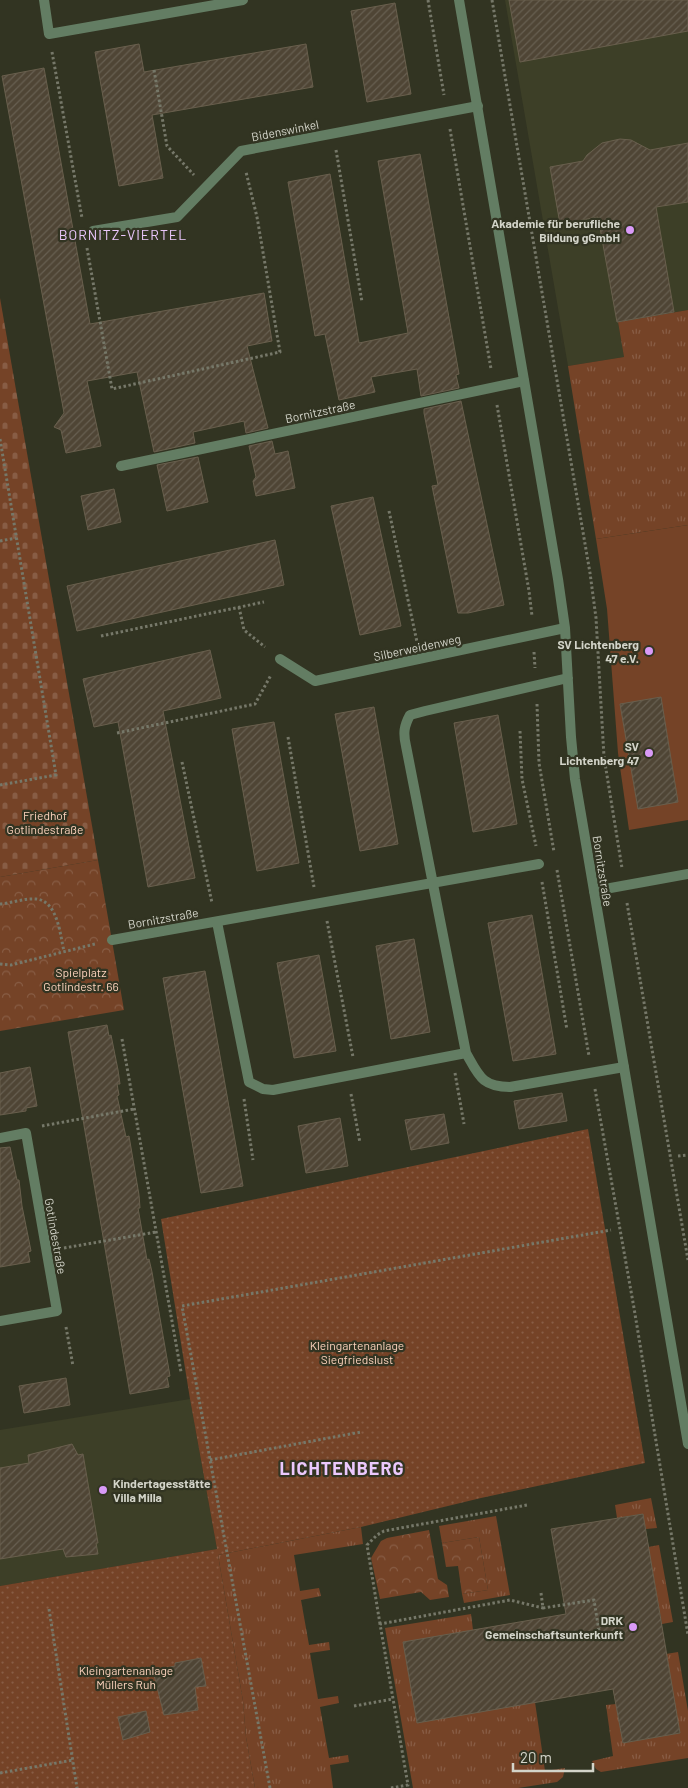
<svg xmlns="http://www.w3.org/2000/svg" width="688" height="1788" font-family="Barlow,sans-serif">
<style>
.built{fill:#3d3f27}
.grass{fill:url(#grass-tufts)}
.cemetery{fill:url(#cemetery-stones)}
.park{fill:url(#park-crowns)}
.garden{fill:url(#garden-dots)}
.pitch{fill:#754327}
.building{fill:url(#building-hatch);stroke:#695f4d}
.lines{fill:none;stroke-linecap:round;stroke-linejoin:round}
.path{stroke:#767869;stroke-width:3;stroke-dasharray:2.5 2.5;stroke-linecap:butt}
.service{stroke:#637d63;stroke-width:10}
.minor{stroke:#637d63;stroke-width:10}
.poi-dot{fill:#d99af7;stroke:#323422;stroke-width:2}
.labels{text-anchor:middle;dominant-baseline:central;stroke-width:4.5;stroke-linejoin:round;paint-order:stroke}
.street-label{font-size:12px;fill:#d3d4c9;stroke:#323422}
.poi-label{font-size:12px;font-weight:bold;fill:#d3d4c9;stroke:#323422;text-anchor:end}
.park-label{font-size:12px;fill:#fed4be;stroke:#323422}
.neighbourhood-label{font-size:14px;letter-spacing:1px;fill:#ebc8fd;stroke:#323422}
.district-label{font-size:18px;font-weight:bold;letter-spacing:1px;fill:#ebc8fd;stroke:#323422}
</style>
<defs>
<pattern id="grass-tufts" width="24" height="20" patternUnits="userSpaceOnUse" patternTransform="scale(1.25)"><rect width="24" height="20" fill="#754327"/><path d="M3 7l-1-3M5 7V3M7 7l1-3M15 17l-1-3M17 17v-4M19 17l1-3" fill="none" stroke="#885d45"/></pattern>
<pattern id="cemetery-stones" width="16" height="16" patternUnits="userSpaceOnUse" patternTransform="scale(1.25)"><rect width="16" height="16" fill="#754327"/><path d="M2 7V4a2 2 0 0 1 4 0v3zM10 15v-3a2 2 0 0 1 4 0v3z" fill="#885d45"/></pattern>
<pattern id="park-crowns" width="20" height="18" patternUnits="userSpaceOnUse" patternTransform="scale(1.25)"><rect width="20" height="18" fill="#754327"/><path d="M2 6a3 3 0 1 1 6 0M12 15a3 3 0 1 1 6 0" fill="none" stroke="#885d45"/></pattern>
<pattern id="garden-dots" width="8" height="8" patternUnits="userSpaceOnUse" patternTransform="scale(1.25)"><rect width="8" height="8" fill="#754327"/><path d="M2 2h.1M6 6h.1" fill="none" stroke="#885d45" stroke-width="1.8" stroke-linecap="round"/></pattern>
<pattern id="building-hatch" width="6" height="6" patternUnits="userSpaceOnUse" patternTransform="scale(1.25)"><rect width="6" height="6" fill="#4f4535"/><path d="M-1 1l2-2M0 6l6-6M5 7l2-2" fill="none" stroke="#675f51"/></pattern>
</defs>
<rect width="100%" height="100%" fill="#323422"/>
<!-- built -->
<path class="built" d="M505,0H688V310L618,322L624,357L568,366Z
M190,1399L217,1549L0,1586V1430Z"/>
<!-- grass -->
<path class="grass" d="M688,310V525L596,539L568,366L624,357L618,322Z
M651,1498L657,1528L646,1529L642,1514L617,1518L615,1505Z
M496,1516L510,1595L464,1603L462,1594L488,1590L479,1537L442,1543L439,1526Z
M361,1527L363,1544L294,1555L300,1591L319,1588L321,1596L301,1600L309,1645L329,1642L330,1650L310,1653L318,1699L338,1696L339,1703L320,1707L329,1758L348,1755L349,1762L330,1765L333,1788H255L246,1737L243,1701L218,1555Z
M659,1545L673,1622L662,1624L648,1547Z
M471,1614L473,1630L535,1702L545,1771L565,1768L563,1777L557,1782L518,1788H413L385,1628Z
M678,1652L688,1711V1758L601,1772L596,1769L592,1761L613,1756L606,1705L616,1704L623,1743L680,1733L666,1654Z"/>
<!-- cemetery -->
<path class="cemetery" d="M0,298L98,860L0,877Z"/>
<!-- park -->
<path class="park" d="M98,860L124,1010L0,1031V877Z
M429,1530L438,1579L447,1585L449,1597L430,1600L421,1592L380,1599L371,1558L381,1541L387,1538Z
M479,1537L488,1590L462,1594L458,1566L446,1567L442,1543Z"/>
<!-- garden -->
<path class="garden" d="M588,1129L645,1463L481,1498L361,1527L218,1555L243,1701L246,1737L255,1788H0V1586L217,1549L190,1399L161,1219Z"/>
<!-- pitch -->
<path class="pitch" d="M688,525V820L629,830L618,753L607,609L596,539Z"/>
<!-- building -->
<path class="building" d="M509,0H688V31L520,62Z
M395,3L411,94L367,102L351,11Z
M139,44L144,72L306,44L313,87L152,115L163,178L119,186L95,52Z
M44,68L90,324L264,293L272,341L247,346L268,428L246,433L244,421L193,432L195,443L154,452L137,372L87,381L101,446L66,453L61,430L54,427L64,413L2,76Z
M620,139L631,140L650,150L688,143V202L656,207L674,312L617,322L598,217L560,224L550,167L583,161L587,155L602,143Z
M420,154L459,374L456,375L459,388L421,396L417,369L371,377L375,392L339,400L325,334L315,336L288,182L330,174L359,343L408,333L378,161Z
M461,401L504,605L468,613H458L432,486L438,485L424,413V409Z
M272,441L275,454L288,451L295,488L256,496L253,481L256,477L249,446Z
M198,457L208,502L167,511L157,465Z
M114,489L121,522L88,530L81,496Z
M373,497L401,626L360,635L331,506Z
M275,540L284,585L77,631L67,586Z
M210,650L221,698L163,711L195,878L148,887L118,722L94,727L83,679Z
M661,697L678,802L638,809L620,704Z
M374,707L398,844L360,851L335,714Z
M498,715L517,824L473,832L454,723Z
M274,722L299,863L257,871L232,729Z
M532,915L556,1054L513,1061L488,923Z
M414,939L430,1032L391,1039L376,946Z
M319,955L336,1051L294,1058L277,963Z
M205,971L243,1186L201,1193L163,978Z
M107,1025L109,1036L111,1035L118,1070L120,1084H117L119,1095L117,1096L126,1137L129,1136L139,1195L140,1208H138L147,1260L149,1259L152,1272L170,1376L167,1377L169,1387L130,1394L68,1032Z
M30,1067L37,1106L26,1108V1111L0,1115V1073Z
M562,1093L567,1121L519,1129L514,1101Z
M444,1114L449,1143L411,1150L405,1120Z
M340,1118L348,1166L306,1173L298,1126Z
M10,1147L17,1180H19L22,1206L31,1251L28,1252L30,1262L0,1267V1148Z
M66,1378L70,1405L24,1413L19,1386Z
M72,1444L78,1455L83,1454L98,1543H96L98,1554L66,1557L63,1549L0,1559V1468L29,1463L28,1455Z
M643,1514L680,1733L623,1743L613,1689L417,1723L403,1642L566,1614L551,1529Z
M201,1658L206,1686L195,1687L198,1710L164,1715L153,1671L175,1666V1663Z
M146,1711L150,1732L123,1740L118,1717Z"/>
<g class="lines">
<!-- path -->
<path class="path" d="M428,0L444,95
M492,0L590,573L596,618L604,757L622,868
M52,52L82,218
M154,70L167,146L194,175
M450,129L491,369
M336,150L362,302
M87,248L112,389L280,352L257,217L246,172
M497,405L529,591L532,616
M0,439L56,775L0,785
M389,511L417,642
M0,541L16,538
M239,607L244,630L265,647
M101,636L264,602
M534,652L535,668
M537,704L539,763L554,852
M520,731L522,779L536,846
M117,733L255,704L271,675
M288,737L314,887
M182,762L212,903
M557,870L589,1056
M542,882L567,1030
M627,903L688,1260
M0,904C11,903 25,898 36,899C58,901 60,935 64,951
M327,921L353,1057
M0,964L11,965L95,944
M122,1039L181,1372
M455,1073L464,1124
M595,1089L634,1308L688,1635
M351,1094L360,1143
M244,1099L253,1160
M42,1126L134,1109
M678,1156L688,1155
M64,1248L156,1232
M66,1327L73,1366
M210,1460L361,1432
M541,1593L543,1608L594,1600L599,1631
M49,1609L77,1788
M380,1624L367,1545L377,1535L384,1531L527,1505
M354,1706L393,1699
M0,1773L73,1760
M270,1788L182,1306L611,1230
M391,1788L408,1785L380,1624L510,1600L543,1608"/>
<!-- service -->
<path class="service" d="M44,0L49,34L243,0
M93,231L177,217L241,151L478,106
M121,466L524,381
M594,891L688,874
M510,1087L624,1067"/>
<!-- minor -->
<path class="minor" d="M459,0L558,579L565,628L571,737L575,779L688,1444
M280,659L315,681L565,628
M217,922L249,1082L263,1089L273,1090L466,1053
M112,940L539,864
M510,1087C482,1087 479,1076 466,1053L406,746C403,733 404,726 410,715L425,711L568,678
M0,1138L26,1133L57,1311L0,1321"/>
</g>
<!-- markers -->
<g class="poi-dot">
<circle cx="630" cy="230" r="5"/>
<circle cx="649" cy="651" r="5"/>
<circle cx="649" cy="753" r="5"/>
<circle cx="103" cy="1490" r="5"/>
<circle cx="633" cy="1627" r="5"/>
</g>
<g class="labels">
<!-- street labels -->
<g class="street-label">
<text transform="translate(285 130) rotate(-11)">Bidenswinkel</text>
<text transform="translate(320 411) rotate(-12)">Bornitzstraße</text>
<text transform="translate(417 647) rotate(-12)">Silberweidenweg</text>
<text transform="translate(603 871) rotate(81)">Bornitzstraße</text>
<text transform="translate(163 918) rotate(-10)">Bornitzstraße</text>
<text transform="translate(56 1236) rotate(80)">Gotlindestraße</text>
</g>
<!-- poi labels -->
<g class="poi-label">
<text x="620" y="223">Akademie für berufliche<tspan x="620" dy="14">Bildung gGmbH</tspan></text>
<text x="639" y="644">SV Lichtenberg<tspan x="639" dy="14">47 e.V.</tspan></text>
<text x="639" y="746">SV<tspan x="639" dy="14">Lichtenberg 47</tspan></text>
<text x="113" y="1483" text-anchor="start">Kindertagesstätte<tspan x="113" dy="14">Villa Milla</tspan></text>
<text x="623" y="1620">DRK<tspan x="623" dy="14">Gemeinschaftsunterkunft</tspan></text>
</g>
<!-- park labels -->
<g class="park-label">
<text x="45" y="815">Friedhof<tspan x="45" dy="14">Gotlindestraße</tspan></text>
<text x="81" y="972">Spielplatz<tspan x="81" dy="14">Gotlindestr. 66</tspan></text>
<text x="357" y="1345">Kleingartenanlage<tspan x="357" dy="14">Siegfriedslust</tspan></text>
<text x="126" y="1670">Kleingartenanlage<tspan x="126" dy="14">Müllers Ruh</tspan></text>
</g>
<!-- neighbourhood labels -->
<g class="neighbourhood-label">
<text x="123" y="234">BORNITZ-VIERTEL</text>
</g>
<!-- district labels -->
<g class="district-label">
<text x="342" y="1468">LICHTENBERG</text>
</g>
</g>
<!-- scale -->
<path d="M513 1763v8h80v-8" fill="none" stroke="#d3d4c9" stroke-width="2.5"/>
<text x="520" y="1763" font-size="15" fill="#d3d4c9" stroke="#323422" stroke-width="4" paint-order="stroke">20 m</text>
</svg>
